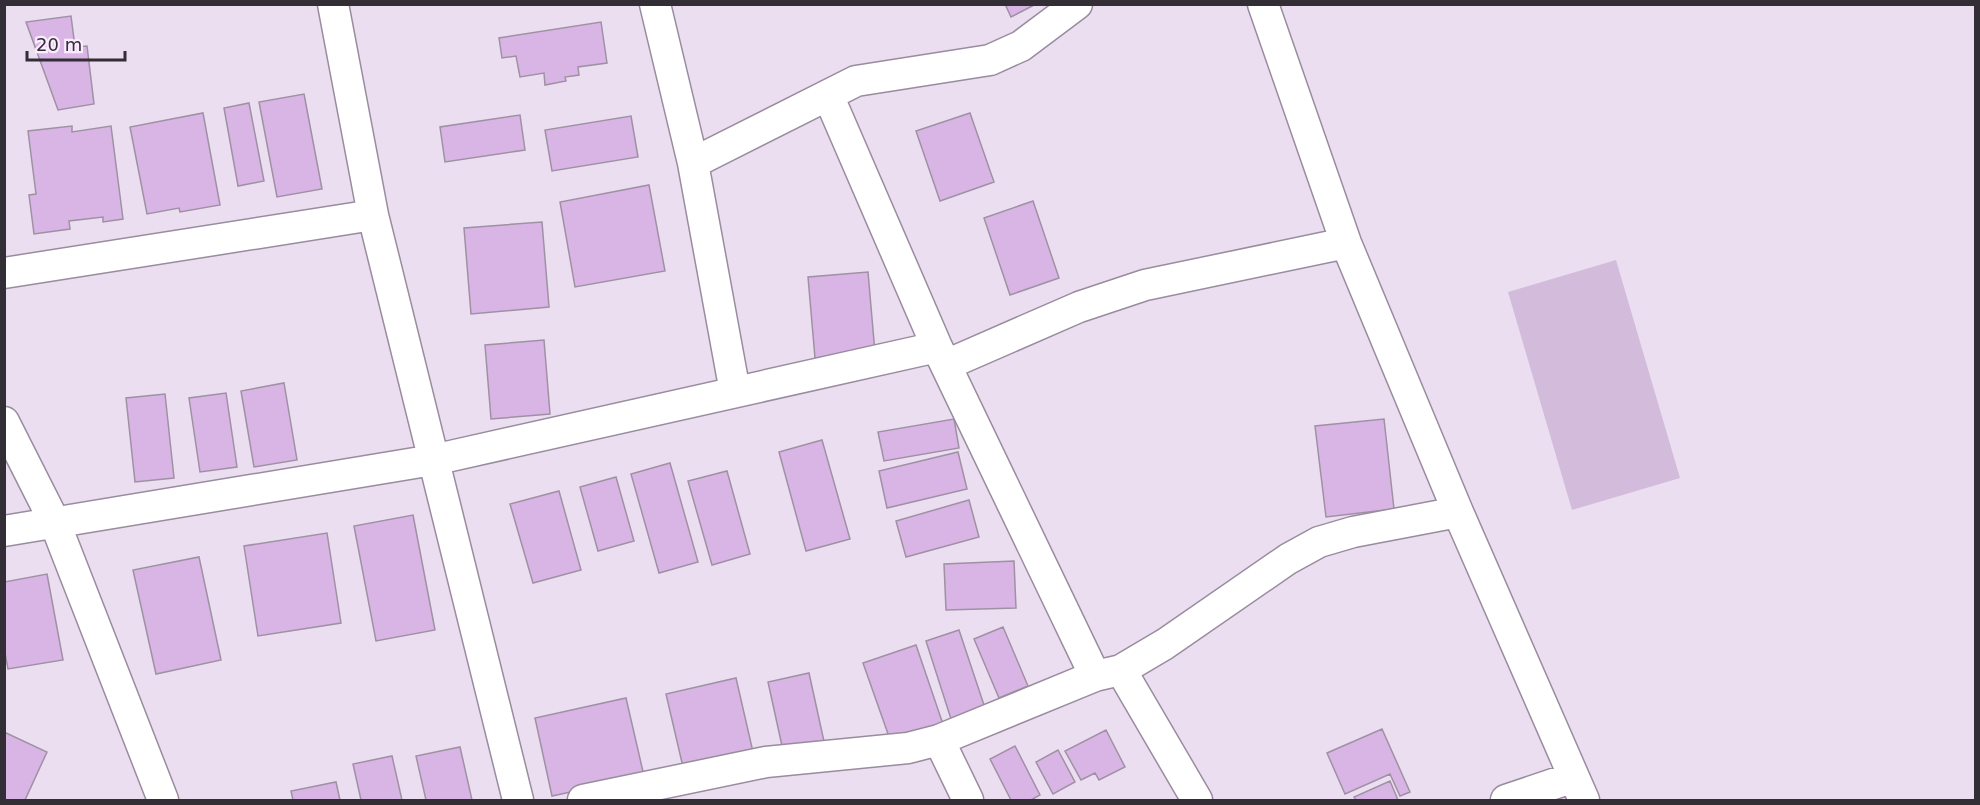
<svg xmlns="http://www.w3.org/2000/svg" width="1980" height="805" font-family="'DejaVu Sans',sans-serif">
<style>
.green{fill:#d3bbdb}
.building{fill:#d8b5e5;stroke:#9f91a3;stroke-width:1.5}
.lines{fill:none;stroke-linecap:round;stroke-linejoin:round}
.street-casing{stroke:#998c9e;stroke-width:33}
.street{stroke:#fff;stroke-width:30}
</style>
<rect width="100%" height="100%" fill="#ecdef1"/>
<!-- green -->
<path class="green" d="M1616,260L1680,478L1572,510L1508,292Z"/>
<!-- building -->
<path class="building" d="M1005,4H1036L1011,17Z
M71,16L75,47L87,46L94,104L58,110L26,22Z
M601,22L607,63L578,67L579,75L565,77L566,81L545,85L544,73L520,77L516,56L502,58L499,38Z
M304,94L322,189L277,197L259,102Z
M249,103L264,181L238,186L224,108Z
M203,113L220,205L180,212L179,208L147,214L130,127Z
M970,113L994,182L940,201L916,131Z
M520,115L525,150L445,162L440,127Z
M631,116L638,157L552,171L545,130Z
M72,126V132L111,126L123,219L103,222V217L69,221L70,229L34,234L29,195L36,194L28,131Z
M649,185L665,271L575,287L560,202Z
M1033,201L1059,278L1010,295L984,218Z
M542,222L549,307L471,314L464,228Z
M868,272L875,353L815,358L808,277Z
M544,340L550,414L491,419L485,345Z
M284,383L297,460L254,467L241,391Z
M226,393L237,467L200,472L189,398Z
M165,394L174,478L135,482L126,398Z
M954,419L959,448L884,461L878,432Z
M1384,419L1394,509L1326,517L1315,426Z
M822,440L850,539L806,551L779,452Z
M958,452L967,489L887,508L879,471Z
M670,463L698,562L659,573L631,474Z
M727,471L750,554L712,565L688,481Z
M616,477L634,541L598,551L580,487Z
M559,491L581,570L533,583L510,504Z
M969,500L979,537L906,557L896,521Z
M413,515L435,630L376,641L354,526Z
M327,533L341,623L258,636L244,546Z
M199,557L221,660L156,674L133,570Z
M1014,561L1016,608L946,610L944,564Z
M47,574L63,660L8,669L4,648V582Z
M1003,627L1028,686L999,698L974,639Z
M959,630L986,711L952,722L926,641Z
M916,645L945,730L893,748L863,663Z
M809,673L825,746L784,755L768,682Z
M736,678L753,752L683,767L666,694Z
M626,698L644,776L552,796L535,718Z
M1382,729L1410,792L1400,796L1390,774L1345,794L1327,753Z
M1106,730L1125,767L1099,780L1095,773L1081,780L1065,751Z
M4,732L47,752L25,800H4Z
M1015,746L1040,795L1031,800H1011L990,759Z
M460,747L472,800H426L416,756Z
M1058,750L1075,782L1053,794L1036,762Z
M392,756L402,800H361L353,764Z
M1390,781L1398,800H1356L1354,797Z
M336,782L340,800H293L291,791Z"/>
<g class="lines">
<!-- street casing -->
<g class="street-casing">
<path id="street" d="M333,4L373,215L518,800
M655,4L693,163L735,392
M1263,4L1346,243L1458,512L1584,800
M828,95L937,347
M693,163L856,81L990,60L1021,46L1077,4
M4,273L373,215
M946,365L1079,307L1145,285L1346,243
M4,422L55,523L163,800
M4,531L433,460L937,347L1095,676
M1121,670L1197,800
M939,740L968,800
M583,800L766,762L908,748L939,740L1095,676L1121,670L1165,644L1288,559L1319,542L1353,532L1458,512
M1506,800L1574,777"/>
</g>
<!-- street -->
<use href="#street" class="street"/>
</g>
<!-- border -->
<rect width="1980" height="805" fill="none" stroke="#332d35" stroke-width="12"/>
<!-- scale -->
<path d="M27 51v9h98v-9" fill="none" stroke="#332d35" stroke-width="3"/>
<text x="36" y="51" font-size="18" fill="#332d35" stroke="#faebff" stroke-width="4.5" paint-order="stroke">20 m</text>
</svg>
